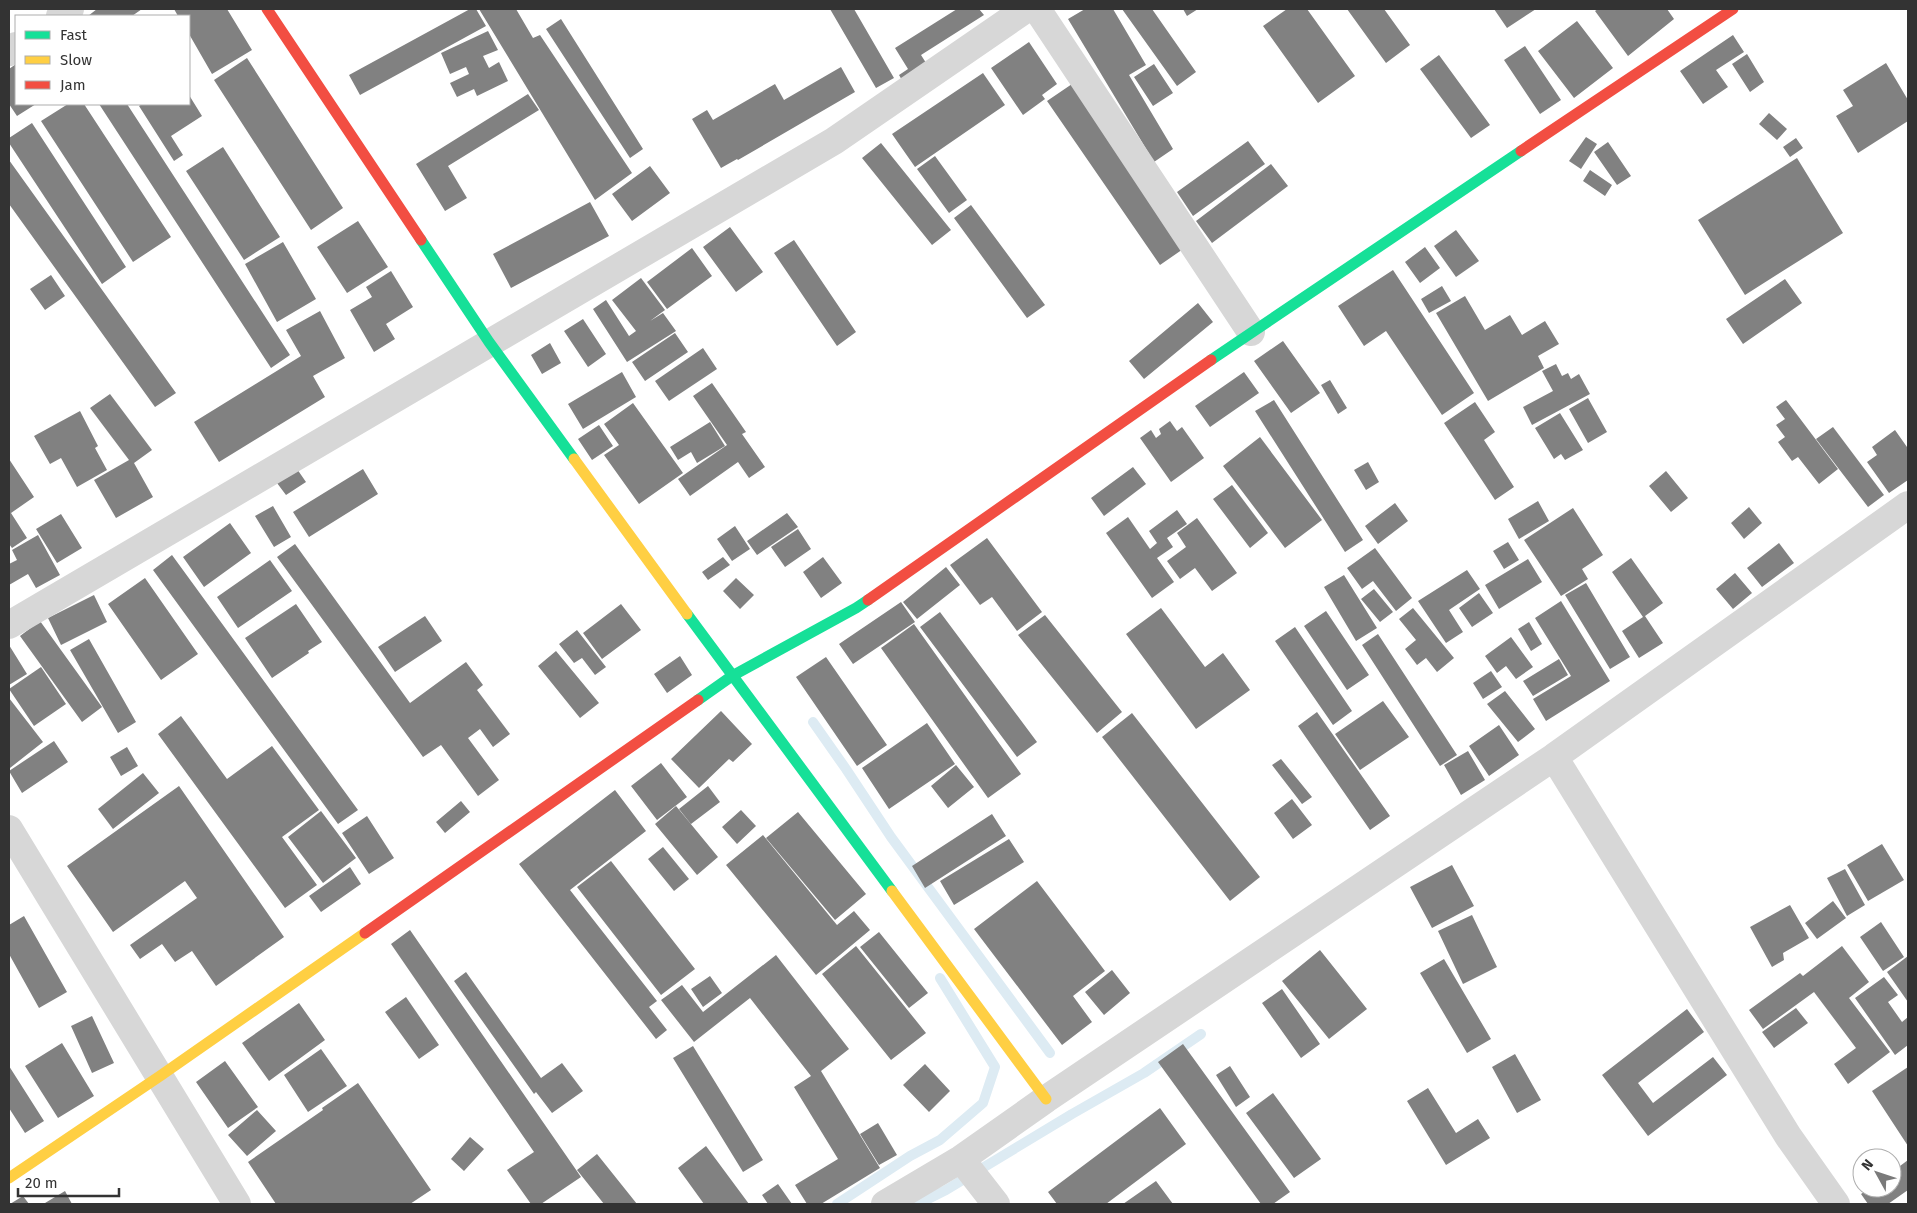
<svg xmlns="http://www.w3.org/2000/svg" width="1917" height="1213" font-family="'Fira Sans',sans-serif">
<style>
.lines{fill:none;stroke-linecap:round;stroke-linejoin:round}
.stream{stroke:#ddebf3;stroke-width:10}
.building{fill:#818181}
.street{stroke:#d7d7d7;stroke-width:28}
.fast{stroke:#16e098;stroke-width:11}
.slow{stroke:#ffcf43;stroke-width:11}
.jam{stroke:#f24e42;stroke-width:11}
</style>
<rect width="100%" height="100%" fill="#fff"/>
<g class="lines">
<!-- stream -->
<path class="stream" d="M813,722L846,769L891,837L1050,1053
M837,1204L910,1156L940,1140L983,1103L995,1067L940,978
M918,1204L946,1190L1072,1114L1144,1073L1201,1034"/>
</g>
<!-- building -->
<path class="building" d="M97,9H142L132,16H88Z
M174,9H227L252,50L212,74L189,34V16H178Z
M470,9H476L486,26L360,95L349,75Z
M479,9H516L533,38L540,35L632,173L595,200Z
M830,9H854L894,78L876,88Z
M957,9H979L984,15L921,55L928,66L903,82L899,75L908,69L895,48Z
M1085,9H1113L1146,65L1129,75L1173,149L1154,162L1068,19Z
M1122,9H1152L1196,72L1177,86Z
M1183,9H1198L1187,16Z
M1287,9H1307L1355,76L1318,103L1263,26Z
M1347,9H1384L1410,45L1386,63Z
M1494,9H1536L1507,28Z
M1598,9H1667L1674,19L1628,56L1595,11Z
M561,19L643,149L630,158L546,29Z
M1577,21L1613,68L1574,98L1538,51Z
M488,31L498,50L483,56L489,68L499,62L508,81L477,96L474,89L457,97L450,83L469,74L466,67L450,74L441,53Z
M1733,35L1744,52L1716,70L1728,87L1703,104L1680,71Z
M1029,42L1057,84L1042,95L1045,99L1023,115L991,68Z
M1525,46L1561,100L1540,114L1504,60Z
M1747,54L1764,82L1750,92L1732,64Z
M1439,55L1490,125L1471,138L1420,69Z
M247,58L343,208L311,230L214,80Z
M1886,63L1908,100V121L1858,153L1836,116L1853,106L1843,90Z
M16,64V104H36L17,116L9,104V69Z
M1154,64L1173,93L1153,106L1134,77Z
M841,67L855,92L738,160L737,159L721,168L692,119L707,110L713,120L775,84L784,100Z
M983,73L1005,105L915,167L892,134Z
M1072,84L1186,247L1160,265L1047,101Z
M528,94L539,110L448,166L467,198L445,211L416,164Z
M189,95L202,116L171,136L183,155L174,161L139,106L142,104H189Z
M68,104H84L171,237L133,262L41,121Z
M99,104H127L290,355L271,368Z
M1769,113L1787,129L1777,140L1759,124Z
M32,123L126,267L102,284L9,143V138Z
M1586,137L1597,144L1581,169L1569,161Z
M1796,138L1803,148L1790,157L1783,147Z
M1248,141L1265,164L1193,216L1177,192Z
M1608,142L1631,176L1617,185L1594,152Z
M881,143L951,230L932,245L862,158Z
M223,147L280,237L244,260L186,171Z
M935,156L967,200L949,213L917,169Z
M1797,158L1843,233L1745,295L1698,220Z
M9,160L176,393L155,407L9,204Z
M1271,164L1288,186L1212,243L1196,221Z
M650,166L670,193L632,221L612,194Z
M1590,170L1612,185L1605,196L1583,181Z
M590,202L609,236L511,288L493,254Z
M971,205L1045,305L1027,318L954,218Z
M358,221L388,267L347,293L317,247Z
M730,227L763,272L736,292L703,247Z
M1456,230L1479,261L1456,277L1434,246Z
M794,240L856,332L837,346L774,253Z
M283,242L316,299L277,322L245,264Z
M1425,247L1440,268L1420,283L1405,262Z
M692,248L712,276L667,309L647,282Z
M1393,270L1474,393L1442,415L1386,331L1364,346L1338,306Z
M391,271L413,307L386,324L395,339L374,352L350,310L372,297L366,287Z
M51,275L65,296L45,310L30,289Z
M641,278L665,310L650,321L663,313L676,331L627,362L593,309L606,300L629,336L636,331L612,300Z
M1785,279L1802,303L1743,344L1726,319Z
M1442,286L1451,301L1429,313L1421,299Z
M1465,296L1485,330L1510,315L1522,335L1545,321L1559,344L1538,356L1544,368L1488,401L1436,313Z
M1198,303L1213,322L1144,379L1129,361Z
M320,311L345,358L313,376L325,397L219,462L194,422L301,356L286,330Z
M583,319L606,354L588,367L564,331Z
M675,333L688,352L645,381L632,362Z
M1283,341L1320,393L1291,413L1254,361Z
M550,343L561,363L542,374L531,355Z
M703,348L717,369L669,401L655,381Z
M1556,364L1562,376L1568,373L1571,379L1579,374L1590,394L1532,425L1523,407L1553,391L1542,371Z
M622,372L636,397L583,429L568,404Z
M1244,372L1259,393L1210,427L1195,406Z
M1330,380L1347,408L1338,414L1321,385Z
M712,383L746,432L742,434L765,467L749,478L738,462L690,496L678,479L727,445L693,396Z
M110,394L152,450L134,463L153,497L116,518L94,480L129,460L90,408Z
M1588,398L1607,432L1588,443L1569,409Z
M1274,400L1363,540L1345,552L1255,411Z
M1786,400L1838,469L1819,484L1798,457L1792,461L1778,442L1785,437L1776,425L1785,419L1776,407Z
M1475,402L1495,432L1484,440L1514,487L1495,500L1444,423Z
M633,403L683,473L639,504L604,455L619,445L604,424Z
M80,411L98,446L95,448L107,470L77,487L61,458L50,464L34,436Z
M1560,413L1583,450L1565,460L1561,454L1554,459L1535,428Z
M1170,421L1177,431L1182,427L1204,458L1171,482L1140,438L1151,430L1156,438L1161,434L1159,429Z
M710,422L725,446L697,463L691,452L678,460L670,447Z
M599,425L613,446L592,460L578,439Z
M1833,427L1884,495L1868,507L1816,439Z
M1895,430L1907,447L1908,445V480L1889,493L1867,462L1877,455L1872,447Z
M1260,437L1322,520L1285,548L1223,466Z
M9,459L34,497L11,513L27,538L12,548L9,544Z
M1368,462L1379,482L1366,490L1354,470Z
M1133,467L1146,484L1104,516L1091,498Z
M297,469L306,482L286,495L277,483Z
M363,469L378,494L309,537L293,512Z
M1666,471L1688,498L1671,512L1649,486Z
M1232,485L1268,533L1250,548L1213,499Z
M1538,501L1549,521L1519,539L1508,519Z
M1395,503L1408,521L1378,544L1365,526Z
M273,506L291,537L274,547L255,516Z
M1749,507L1762,523L1744,539L1731,523Z
M1573,508L1603,555L1582,569L1588,579L1561,596L1524,540Z
M1177,510L1187,524L1167,538L1173,547L1157,558L1174,582L1152,598L1106,533L1128,517L1150,549L1157,543L1149,531Z
M787,513L798,527L757,555L747,541Z
M61,514L82,548L57,563L36,529Z
M1197,518L1237,573L1212,591L1195,568L1180,579L1167,561L1186,547L1177,533Z
M230,523L251,553L204,587L183,557Z
M735,526L750,549L732,561L717,539Z
M798,529L811,549L785,567L771,547Z
M38,535L60,575L36,588L28,574L9,585V564L17,560L12,550Z
M987,538L1042,612L1017,631L992,597L980,605L950,565Z
M1508,542L1519,560L1504,569L1493,551Z
M1779,543L1794,563L1762,587L1747,568Z
M295,544L410,703L466,662L483,685L477,690L510,734L493,747L480,729L468,738L499,780L478,796L441,745L423,757L277,557Z
M1375,548L1412,598L1396,611L1373,581L1362,589L1347,568Z
M172,555L358,810L338,824L153,570Z
M723,557L730,565L708,580L702,572Z
M823,557L842,583L821,598L803,572Z
M1631,558L1663,603L1645,616L1663,643L1639,658L1622,631L1643,617L1612,572Z
M1528,559L1542,582L1499,609L1485,585Z
M270,560L292,591L238,628L217,597Z
M946,567L960,585L917,619L903,602Z
M1467,570L1480,589L1449,610L1463,632L1446,643L1418,601Z
M1735,573L1752,593L1733,609L1716,589Z
M1344,575L1377,628L1356,641L1324,587Z
M145,578L198,654L161,680L108,604Z
M736,578L754,595L740,609L723,591Z
M1586,583L1630,657L1610,669L1565,595Z
M1374,589L1393,612L1380,622L1361,599Z
M1479,593L1493,613L1472,627L1459,608Z
M94,595L107,622L61,645L48,618Z
M1561,601L1610,681L1546,721L1533,699L1571,676L1535,618Z
M901,602L915,622L853,664L839,644Z
M296,604L322,642L308,651L309,653L272,678L245,638Z
M621,604L641,630L602,659L583,633Z
M1161,608L1205,667L1223,653L1250,690L1196,729L1126,634Z
M1413,608L1454,658L1437,672L1426,658L1417,665L1405,649L1416,640L1399,619Z
M1326,611L1369,675L1347,690L1304,626Z
M940,612L1037,742L1017,757L920,627Z
M1045,615L1122,712L1097,733L1018,635Z
M425,616L442,641L395,672L378,647Z
M40,621L102,707L82,722L20,636Z
M1529,622L1542,644L1531,651L1518,629Z
M914,624L1021,774L988,798L881,648Z
M1295,627L1352,711L1333,725L1275,641Z
M577,630L606,667L595,675L582,658L574,663L559,644Z
M1378,634L1457,755L1440,766L1362,645Z
M1511,637L1533,667L1516,679L1506,666L1497,673L1485,656Z
M89,639L136,722L118,733L70,650Z
M9,645L27,674L9,685Z
M556,651L599,703L580,718L538,666Z
M680,656L692,675L667,693L654,674Z
M826,657L887,745L857,766L796,677Z
M1559,659L1568,675L1533,696L1523,681Z
M41,667L66,704L34,726L9,689Z
M1491,671L1502,687L1483,699L1473,683Z
M1505,691L1535,729L1518,742L1487,704Z
M9,698L43,742L10,768L9,767Z
M1383,701L1409,737L1360,770L1335,734Z
M721,711L752,744L733,762L729,759L699,788L671,759Z
M1317,712L1390,816L1370,830L1298,726Z
M1132,713L1260,877L1230,901L1102,737Z
M181,716L227,779L272,746L319,810L282,837L317,885L285,908L158,734Z
M927,723L955,764L889,809L862,768Z
M1499,725L1519,755L1489,776L1469,746Z
M54,741L68,762L22,793L9,771Z
M127,747L138,766L121,776L110,757Z
M1468,751L1485,780L1461,795L1444,765Z
M1281,759L1312,797L1302,804L1272,765Z
M661,763L687,797L657,820L631,786Z
M956,765L974,787L948,808L931,786Z
M143,773L159,793L113,829L98,809Z
M179,786L284,937L216,986L192,951L175,962L162,944L140,959L130,945L197,898L185,881L113,932L67,866Z
M708,786L720,802L691,824L679,809Z
M615,790L646,831L570,890L657,1001L649,1007L667,1030L656,1039L519,864Z
M1292,799L1312,825L1293,839L1274,813Z
M461,801L470,812L445,833L436,822Z
M676,806L718,857L697,875L655,824Z
M741,810L756,826L737,844L722,827Z
M321,811L356,858L323,883L288,837Z
M798,812L866,894L835,920L766,838Z
M992,814L1006,836L925,888L912,866Z
M367,816L394,858L369,874L342,833Z
M763,835L837,925L854,911L870,930L816,975L726,865Z
M1009,839L1024,862L954,905L940,881Z
M1882,844L1904,880L1868,901L1847,865Z
M663,847L689,879L674,891L648,859Z
M611,861L695,969L661,995L577,887Z
M1452,865L1474,906L1432,928L1410,887Z
M350,867L361,884L321,912L309,896Z
M1845,869L1865,905L1847,916L1827,878Z
M1037,881L1105,971L1073,996L1092,1022L1062,1045L974,929Z
M1833,901L1846,918L1817,939L1805,923Z
M1790,905L1809,938L1783,953L1784,960L1772,967L1750,927Z
M1472,915L1497,967L1463,984L1438,931Z
M24,916L67,992L39,1008L9,954V925Z
M1881,922L1904,957L1883,971L1860,937Z
M410,930L581,1177L541,1204H531L507,1170L534,1152L391,944Z
M879,932L928,993L909,1008L860,947Z
M856,946L926,1033L891,1060L822,974Z
M1842,946L1869,982L1849,998L1890,1052L1848,1084L1834,1064L1856,1048L1814,992L1763,1029L1749,1010L1800,973L1803,976Z
M1320,950L1367,1009L1329,1039L1282,981Z
M776,955L849,1049L821,1071L880,1168L821,1204H807L795,1185L838,1159L794,1087L811,1076L750,998L694,1042L661,1000L682,985L703,1012Z
M1908,956V1002L1887,972Z
M1444,959L1491,1039L1467,1053L1420,973Z
M1112,970L1130,993L1104,1015L1085,992Z
M466,972L541,1078L562,1063L583,1091L552,1113L536,1092L534,1094L454,981Z
M710,976L722,993L703,1007L691,989Z
M1884,977L1898,995L1888,1002L1902,1022L1908,1017V1045L1895,1055L1855,998Z
M1282,989L1320,1044L1301,1058L1262,1003Z
M406,997L439,1045L419,1059L385,1012Z
M299,1003L325,1040L269,1081L242,1043Z
M1796,1008L1808,1023L1774,1048L1762,1032Z
M1687,1009L1704,1032L1638,1083L1653,1103L1713,1057L1727,1075L1648,1136L1602,1075Z
M92,1016L114,1063L92,1073L71,1026Z
M62,1043L94,1096L58,1118L25,1066Z
M1183,1044L1290,1192L1273,1204H1261L1158,1062Z
M693,1046L763,1160L743,1172L673,1058Z
M321,1049L347,1086L308,1112L284,1075Z
M1515,1054L1541,1100L1517,1113L1492,1067Z
M225,1061L258,1107L228,1128L196,1082Z
M925,1064L950,1091L929,1112L903,1085Z
M9,1066L44,1121L25,1133L9,1108Z
M1230,1066L1250,1097L1236,1107L1216,1075Z
M1908,1067V1146L1872,1091Z
M358,1083L431,1190L410,1204H276L248,1162L323,1110L322,1108Z
M1428,1088L1456,1133L1478,1119L1490,1138L1446,1165L1407,1101Z
M1273,1093L1321,1159L1294,1178L1246,1113Z
M1160,1108L1186,1144L1106,1204H1057L1048,1192Z
M257,1110L276,1131L247,1156L228,1135Z
M878,1123L897,1155L879,1165L860,1134Z
M470,1137L484,1149L464,1171L451,1159Z
M706,1146L749,1204H704L678,1168Z
M597,1154L637,1204H604L577,1170Z
M1908,1160V1190L1888,1204H1868L1861,1194L1870,1188H1892V1172Z
M1156,1181L1173,1204H1123Z
M778,1184L792,1204H768L762,1195Z
M65,1191L72,1204H45V1203Z
M23,1196L29,1204H10Z"/>
<g class="lines">
<!-- street -->
<path class="street" d="M1037,9L1251,332
M60,16L70,9
M9,52L16,46
M9,625L834,141L1026,9
M1554,757L1788,1136L1836,1204
M9,829L237,1204
M961,1159L996,1204
M885,1204L961,1159L1046,1099L1554,757L1908,505"/>
<!-- fast -->
<path class="fast" d="M421,240L489,342L574,459
M1211,360L1521,151
M687,614L892,891
M698,700L732,676L856,608L868,600"/>
<!-- slow -->
<path class="slow" d="M574,459L687,614
M892,891L1046,1099
M9,1178L160,1076L365,933"/>
<!-- jam -->
<path class="jam" d="M267,9L421,240
M1521,151L1733,9
M868,600L1211,360
M365,933L698,700"/>
</g>
<!-- border -->
<rect width="1917" height="1213" fill="none" stroke="#333333" stroke-width="20"/>
<!-- legend -->
<rect x="15" y="15" width="175" height="90" fill="#ffffff" stroke="#adadad"/>
<rect x="25" y="31" width="25" height="8" fill="#16e098" stroke="#adadad"/>
<text x="60" y="40" font-size="15" fill="#333333">Fast</text>
<rect x="25" y="56" width="25" height="8" fill="#ffcf43" stroke="#adadad"/>
<text x="60" y="65" font-size="15" fill="#333333">Slow</text>
<rect x="25" y="81" width="25" height="8" fill="#f24e42" stroke="#adadad"/>
<text x="60" y="90" font-size="15" fill="#333333">Jam</text>
<!-- north arrow -->
<g transform="translate(1877 1173) rotate(310)"><circle r="24" fill="#ffffff" stroke="#adadad"/>
<path d="M0-4L9 19L0 12L-9 19Z" fill="#7a7a7a"/>
<text y="-8" font-size="14" font-weight="bold" text-anchor="middle" fill="#333333">N</text>
</g>
<!-- scale -->
<path d="M18 1188v8h101v-8" fill="none" stroke="#333333" stroke-width="2.5"/>
<text x="25" y="1188" font-size="15" fill="#333333" stroke="#ffffff" stroke-width="4" paint-order="stroke">20 m</text>
</svg>
